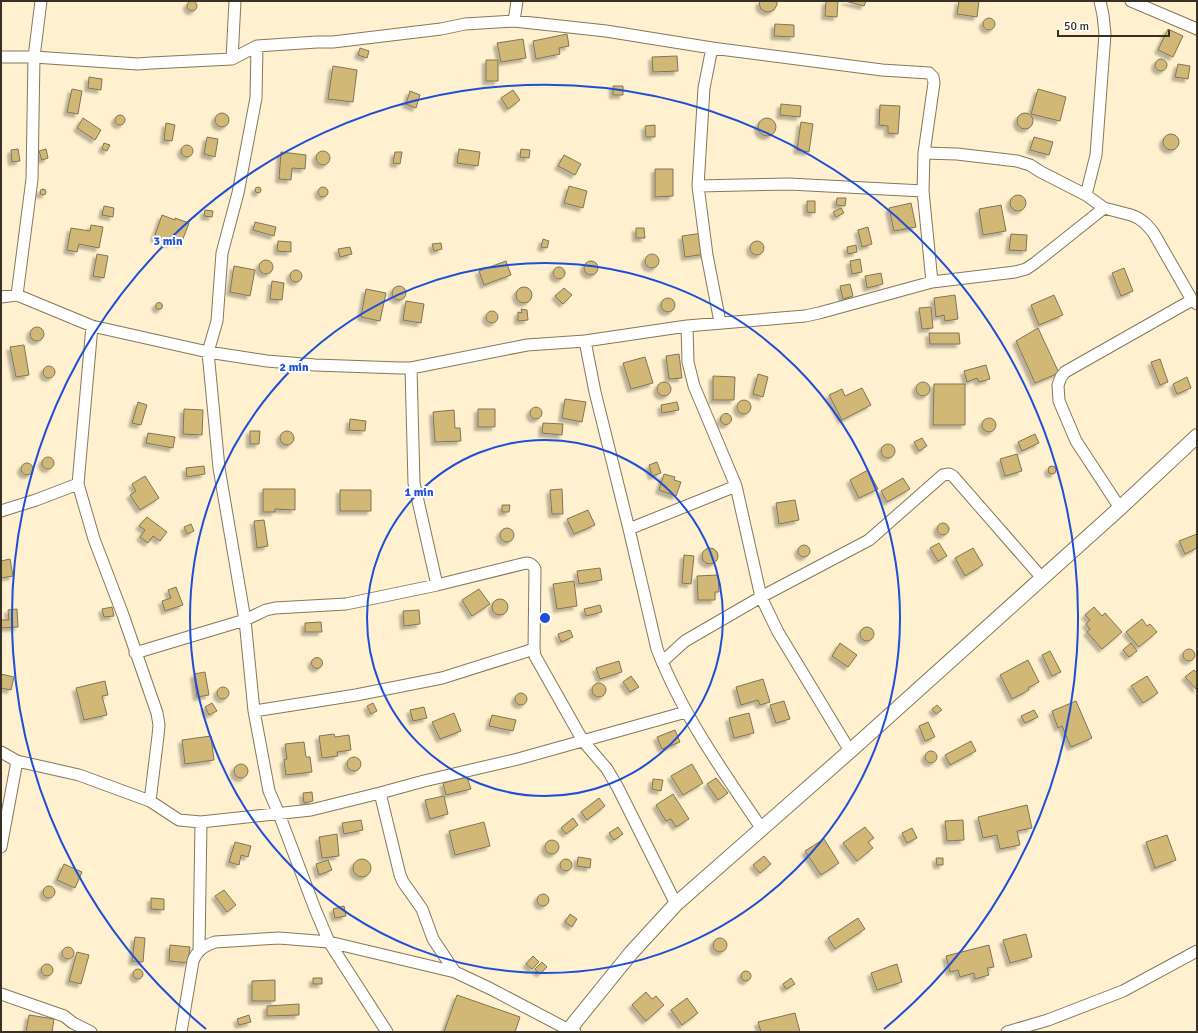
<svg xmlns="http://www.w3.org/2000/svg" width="1198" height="1033" font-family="Signika,sans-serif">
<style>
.building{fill:#d2b876;stroke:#807456;filter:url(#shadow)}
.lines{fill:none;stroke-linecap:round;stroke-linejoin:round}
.minor-casing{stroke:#847859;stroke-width:13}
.tertiary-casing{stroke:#847859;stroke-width:16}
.minor{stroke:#fff;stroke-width:11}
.tertiary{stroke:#fff;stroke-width:14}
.ring{fill:none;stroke:#1d4ed8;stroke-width:2}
.centre{fill:#1d4ed8;stroke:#fff;stroke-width:2}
.ring-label{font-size:12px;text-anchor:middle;font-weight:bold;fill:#1d4ed8;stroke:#fff;stroke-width:4;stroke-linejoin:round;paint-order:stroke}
</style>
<defs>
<filter id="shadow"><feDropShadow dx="-3.5" dy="3.5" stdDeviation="1" flood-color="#0004"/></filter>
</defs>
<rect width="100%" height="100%" fill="#fff1cf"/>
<!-- building -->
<path class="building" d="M187 6a5 5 0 1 1 10 0a5 5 0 1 1-10 0Z
M760,1H777V5L774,10L769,12H766L761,9L759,4Z
M826,1H838L837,17L825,16Z
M845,1H866L864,6Z
M959,1H979L977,17L957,14Z
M983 24a6 6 0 1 1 12 0a6 6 0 1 1-12 0Z
M775,24L794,25V37L774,36Z
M1168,29L1183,36L1173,57L1158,50Z
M567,34L569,46L559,48L560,54L536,59L533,41Z
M523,39L526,58L501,62L497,43Z
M360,48L369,51L367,58L358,55Z
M677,56L678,71L653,72L652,57Z
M1155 65a6 6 0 1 1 12 0a6 6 0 1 1-12 0Z
M486,60H498V81H486Z
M1178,64L1190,66L1188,79L1175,77Z
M333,66L357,70L353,102L328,99Z
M89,77L102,79L101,90L88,88Z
M613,86H623V95H613Z
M72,89L82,91L78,114L67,112Z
M1038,89L1066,97L1060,121L1031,114Z
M513,90L520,100L508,109L501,98Z
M410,91L420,95L416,108L406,104Z
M781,104L801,106L800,117L780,115Z
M880,105L900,106L898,134L888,133V126L879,125Z
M215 120a7 7 0 1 1 14 0a7 7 0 1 1-14 0Z
M1017 121a8 8 0 1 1 16 0a8 8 0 1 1-16 0Z
M115 120a5 5 0 1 1 10 0a5 5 0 1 1-10 0Z
M83,118L101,130L95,140L77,128Z
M758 127a9 9 0 1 1 18 0a9 9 0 1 1-18 0Z
M801,122L813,124L809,152L797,150Z
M166,123L175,125L172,141L164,140Z
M655,125V137H646L645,126Z
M1163 142a8 8 0 1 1 16 0a8 8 0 1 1-16 0Z
M207,137L218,139L215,157L204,154Z
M1034,137L1053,142L1049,155L1030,150Z
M104,143L110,145L107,151L102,149Z
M181 151a6 6 0 1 1 12 0a6 6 0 1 1-12 0Z
M18,149L20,161L12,162L11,150Z
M46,149L48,158L42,160L39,151Z
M459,149L480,152L478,166L457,163Z
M521,149L530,150L529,158L520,157Z
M316 158a7 7 0 1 1 14 0a7 7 0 1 1-14 0Z
M281,152L306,155L305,169L292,168L291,180L279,179Z
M395,152H402L400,164L393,163Z
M564,155L581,164L575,175L558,166Z
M655,169H673V196L655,197Z
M569,186L587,191L583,208L564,203Z
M318 192a5 5 0 1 1 10 0a5 5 0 1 1-10 0Z
M255 190a3 3 0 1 1 6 0a3 3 0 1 1-6 0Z
M40 192a3 3 0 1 1 6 0a3 3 0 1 1-6 0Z
M1010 203a8 8 0 1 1 16 0a8 8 0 1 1-16 0Z
M837,198H846L845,206L836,205Z
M807,201H815V213L807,212Z
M911,203L916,227L894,231L889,208Z
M1001,205L1006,231L983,235L979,209Z
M104,206L114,208L113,217L102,215Z
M841,208L844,213L836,217L833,212Z
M205,210L213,211L212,217L204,216Z
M162,215L175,220V218L189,223L181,244L171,240L170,244L154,238Z
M255,222L276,227L274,236L253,230Z
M91,225L103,227L99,248L79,244L77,252L67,250L71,228L90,231Z
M868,227L872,244L862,247L858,230Z
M636,228H644L645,238H636Z
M703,233L706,254L685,257L682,236Z
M1011,234L1027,235L1026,251L1009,250Z
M543,239L549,241L547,248L541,247Z
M278,241L291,242V252L277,251Z
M750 248a7 7 0 1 1 14 0a7 7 0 1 1-14 0Z
M441,243L442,249L434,251L432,244Z
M856,245L857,252L848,254L847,247Z
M350,247L352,254L340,257L338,249Z
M645 261a7 7 0 1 1 14 0a7 7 0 1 1-14 0Z
M97,254L108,256L104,278L93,276Z
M860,259L862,272L852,274L850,261Z
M259 267a7 7 0 1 1 14 0a7 7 0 1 1-14 0Z
M584 268a7 7 0 1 1 14 0a7 7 0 1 1-14 0Z
M506,261L511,275L484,285L479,271Z
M234,266L255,270L250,296L230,292Z
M553 273a6 6 0 1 1 12 0a6 6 0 1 1-12 0Z
M1124,268L1133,291L1121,296L1112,273Z
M290 276a6 6 0 1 1 12 0a6 6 0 1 1-12 0Z
M881,273L883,284L867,288L865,276Z
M272,281L284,283L282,300L270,299Z
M850,284L853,296L843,299L840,286Z
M392 293a7 7 0 1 1 14 0a7 7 0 1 1-14 0Z
M516 295a8 8 0 1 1 16 0a8 8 0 1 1-16 0Z
M564,288L572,295L563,304L555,296Z
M366,289L386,293L380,321L361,317Z
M955,295L958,319L945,321L944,315L936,317L934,298Z
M1054,295L1063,315L1039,325L1031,305Z
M661 305a7 7 0 1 1 14 0a7 7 0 1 1-14 0Z
M406,301L424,304L421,323L403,320Z
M155.5 306a3.5 3.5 0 1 1 7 0a3.5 3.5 0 1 1-7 0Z
M931,307L933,328L922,329L919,308Z
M521,309L527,310L528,320L518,321V312L522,313Z
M486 317a6 6 0 1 1 12 0a6 6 0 1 1-12 0Z
M30 334a7 7 0 1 1 14 0a7 7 0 1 1-14 0Z
M1038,328L1059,373L1035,383L1016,341Z
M929,333H959L960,344H930Z
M24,345L29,375L16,377L10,347Z
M679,354L682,378L669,379L666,356Z
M645,357L653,383L631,389L623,363Z
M1160,359L1168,382L1160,385L1151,362Z
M986,365L990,379L979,382L977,378L967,382L964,371Z
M43 372a6 6 0 1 1 12 0a6 6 0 1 1-12 0Z
M758,374L768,377L763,397L753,394Z
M713,376L735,377L734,400H713Z
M1187,377L1191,388L1177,394L1173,384Z
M657 389a7 7 0 1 1 14 0a7 7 0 1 1-14 0Z
M916 389a7 7 0 1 1 14 0a7 7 0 1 1-14 0Z
M934,384H965V425H933Z
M862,388L871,405L842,420L829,395L842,389L845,396Z
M565,399L586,402L582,422L562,418Z
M737 407a7 7 0 1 1 14 0a7 7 0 1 1-14 0Z
M138,402L147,405L141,425L132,423Z
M677,402L679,410L662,413L661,405Z
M530 413a6 6 0 1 1 12 0a6 6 0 1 1-12 0Z
M184,409L203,410L202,435L183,434Z
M478,409H495V427H478Z
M454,410L455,428H460L461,441L435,442L433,412Z
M720.5 419a5.5 5.5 0 1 1 11 0a5.5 5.5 0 1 1-11 0Z
M982 425a7 7 0 1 1 14 0a7 7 0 1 1-14 0Z
M350,419L366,421L365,431L349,430Z
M543,423L563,424L562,435L542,433Z
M280 438a7 7 0 1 1 14 0a7 7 0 1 1-14 0Z
M250,431H260L259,444H250Z
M148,433L175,437L173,448L146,443Z
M1035,434L1039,443L1022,451L1018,442Z
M922,438L927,446L919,451L914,442Z
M881 451a7 7 0 1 1 14 0a7 7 0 1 1-14 0Z
M1017,454L1022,471L1005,476L1000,459Z
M42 463a6 6 0 1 1 12 0a6 6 0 1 1-12 0Z
M657,462L661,473L652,476L649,465Z
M21 469a6 6 0 1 1 12 0a6 6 0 1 1-12 0Z
M1048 470a4 4 0 1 1 8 0a4 4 0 1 1-8 0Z
M204,466L205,474L187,477L186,468Z
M868,470L878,489L859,498L850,480Z
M664,474L675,477L674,480L681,482L676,496L659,490Z
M145,476L159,498L140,510L130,495L136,491L132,484Z
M903,478L910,489L887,502L881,491Z
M263,489H295V510L275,509V512H263Z
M562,489L563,514H552L550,490Z
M340,490H371V511H340Z
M795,500L799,520L779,524L776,503Z
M502,505H510L509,512H502Z
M588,510L595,525L574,534L567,519Z
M147,517L167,532L160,541L153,536L148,543L140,537L145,530L139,526Z
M264,520L268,546L257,548L254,521Z
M937 529a6 6 0 1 1 12 0a6 6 0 1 1-12 0Z
M191,524L194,531L187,534L184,527Z
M500 535a7 7 0 1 1 14 0a7 7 0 1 1-14 0Z
M1197,534V548L1185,554L1179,541Z
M939,543L947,556L938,561L930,548Z
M798 551a6 6 0 1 1 12 0a6 6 0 1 1-12 0Z
M973,548L983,565L965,576L955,558Z
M702 556a8 8 0 1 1 16 0a8 8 0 1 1-16 0Z
M684,555L694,556L691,584L682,583Z
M10,559L13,576L1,578V561Z
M600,568L602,580L579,584L577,571Z
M718,575L719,592H715V600H698L697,576Z
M574,581L577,606L557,609L553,584Z
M176,587L183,605L165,611L162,601L171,598L168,590Z
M479,589L490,604L472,616L462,600Z
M492 607a8 8 0 1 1 16 0a8 8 0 1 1-16 0Z
M600,605L602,612L586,616L584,609Z
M112,607L114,616L104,617L102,609Z
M1094,607L1102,616L1105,613L1122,632L1102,649L1087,632L1090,629L1086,624L1090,620L1085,615Z
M17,609L18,627L1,628V620H9L8,610Z
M419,610L420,624L404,626L403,611Z
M1142,619L1147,626L1150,624L1157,632L1139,647L1126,632Z
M321,622L322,632H305V623Z
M860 634a7 7 0 1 1 14 0a7 7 0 1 1-14 0Z
M570,630L573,637L561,642L558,634Z
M840,643L857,655L848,667L832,656Z
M1131,643L1137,651L1129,657L1123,650Z
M1183 655a6 6 0 1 1 12 0a6 6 0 1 1-12 0Z
M1050,651L1061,672L1052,676L1042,655Z
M311.5 663a5.5 5.5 0 1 1 11 0a5.5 5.5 0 1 1-11 0Z
M1028,660L1039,682L1028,688L1029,690L1012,699L1000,675Z
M619,661L622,672L600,679L596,668Z
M1194,670L1197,673V690L1185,677Z
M205,672L209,695L197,697L194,674Z
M1,674L14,677L11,690L1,688Z
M631,676L639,687L630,692L623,682Z
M1147,676L1158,693L1143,703L1131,686Z
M763,679L770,702L760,705L758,700L741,705L736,687Z
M105,681L108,695L102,696L107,715L84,720L76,688Z
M592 690a7 7 0 1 1 14 0a7 7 0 1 1-14 0Z
M217 693a6 6 0 1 1 12 0a6 6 0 1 1-12 0Z
M515 699a6 6 0 1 1 12 0a6 6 0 1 1-12 0Z
M784,701L790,719L776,723L770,705Z
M1076,701L1092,738L1071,747L1062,726L1058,728L1052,711Z
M212,703L217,711L209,715L205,707Z
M373,703L377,711L371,714L367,706Z
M937,705L942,710L936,714L932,709Z
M424,707L427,718L413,721L410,710Z
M1034,710L1038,717L1025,723L1021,716Z
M454,713L461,731L440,739L432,722Z
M749,713L754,733L734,738L729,718Z
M492,715L516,720L513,731L489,726Z
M928,722L935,737L925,741L919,726Z
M675,730L680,742L662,749L657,737Z
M334,734L335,737L349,735L351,750L337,752L338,756L322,758L319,736Z
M211,736L214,760L185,764L182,740Z
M971,741L976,751L950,765L945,755Z
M304,742L306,757H310L312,772L286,775L284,760L287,759L285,744Z
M925 757a6 6 0 1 1 12 0a6 6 0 1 1-12 0Z
M347 764a7 7 0 1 1 14 0a7 7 0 1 1-14 0Z
M234 771a7 7 0 1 1 14 0a7 7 0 1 1-14 0Z
M692,764L703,783L683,795L671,776Z
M467,777L471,789L446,795L443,783Z
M716,778L728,793L718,800L707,784Z
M653,779L663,780L661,791L652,789Z
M312,792L313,801L304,803L303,793Z
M673,794L689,819L676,827L671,819L666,821L656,805Z
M444,796L448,814L430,819L425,800Z
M599,798L605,806L587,820L581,812Z
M1027,805L1032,828L1017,831L1020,845L1000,849L997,835L983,838L978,817Z
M573,818L578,825L566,834L561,828Z
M361,820L363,830L344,834L342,823Z
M963,820L964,840L947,841L945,821Z
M484,822L490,846L455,855L449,831Z
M618,827L623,834L614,840L609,833Z
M865,827L874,838L868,842L873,848L857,861L843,843Z
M912,828L917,838L907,843L902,833Z
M337,834L339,856L322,858L319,837Z
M1167,835L1176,860L1155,868L1146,842Z
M824,839L839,863L821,875L805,851Z
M545 847a7 7 0 1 1 14 0a7 7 0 1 1-14 0Z
M235,842L251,846L248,857L241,855L239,865L229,862Z
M764,856L771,864L760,873L753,865Z
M578,857L591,859L590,868L577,866Z
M936,858H943V865H937Z
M560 865a6 6 0 1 1 12 0a6 6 0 1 1-12 0Z
M353 868a9 9 0 1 1 18 0a9 9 0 1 1-18 0Z
M328,860L332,870L319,875L316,864Z
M64,864L82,872L75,888L57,880Z
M43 892a6 6 0 1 1 12 0a6 6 0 1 1-12 0Z
M224,890L236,905L227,912L215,896Z
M537 900a6 6 0 1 1 12 0a6 6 0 1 1-12 0Z
M151,898L164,899V910L151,909Z
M344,906L346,916L335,918L333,909Z
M570,914L577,919L572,927L565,922Z
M858,918L865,929L835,949L828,938Z
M1026,934L1032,957L1010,963L1003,940Z
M135,937L145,938L143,962L132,961Z
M713 945a7 7 0 1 1 14 0a7 7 0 1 1-14 0Z
M170,945L190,947L188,963L169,961Z
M989,945L994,967L987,968L989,975L975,979L974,973L960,977L958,970L950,972L946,956Z
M62 953a6 6 0 1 1 12 0a6 6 0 1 1-12 0Z
M77,952L89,955L81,984L69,981Z
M533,956L539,962L532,969L526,964Z
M542,962L547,967L540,974L535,969Z
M41 970a6 6 0 1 1 12 0a6 6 0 1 1-12 0Z
M897,964L902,982L877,990L871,973Z
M133 974a5 5 0 1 1 10 0a5 5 0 1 1-10 0Z
M741 976a5 5 0 1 1 10 0a5 5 0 1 1-10 0Z
M313,978H322V984H313Z
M791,978L795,984L786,989L783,984Z
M275,980V1001H252V981Z
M646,992L652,999L656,996L664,1005L646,1021L632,1005Z
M457,995L520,1017L515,1032H444Z
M687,998L698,1013L682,1025L671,1010Z
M299,1004V1015L267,1016V1006Z
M795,1013L800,1032H761L758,1022Z
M29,1015L54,1019L52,1032H26Z
M249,1015L251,1022L239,1025L237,1019Z"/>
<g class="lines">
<!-- minor casing -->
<g class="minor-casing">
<path id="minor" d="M1131,1L1197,29
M514,21L517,1
M257,46L256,98L238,193L222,253L217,321L208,352L219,468L245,620L254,711L269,791L279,814L315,909L329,942L387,1032
M712,48L882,70L929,73L933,77L934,83L924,153
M1,57H34L138,64L151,63L232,59L257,46L317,42H333L441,29L465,24L514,21L606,31L712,48L704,88L698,186L707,255L720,322
M232,59L235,1
M698,186L789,184L923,191
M1086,195L1096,155L1105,34L1103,15L1100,1
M932,282L923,191L924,153L957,154L1017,161L1030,165L1041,172L1086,195L1104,208L1131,215L1138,218L1145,223L1153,232L1192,300L1197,304
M17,295L32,179L34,57L41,1
M1,297L17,295L92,326L208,352L267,361L315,365L400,368H411L527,345L585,341L687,326L805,316L819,313L932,282L1015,272L1026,269L1035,263L1104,208
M687,326L688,362L694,386L736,486L761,597L778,632L850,751
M585,341L595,392L629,529L657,649C682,714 723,772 762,829
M411,368L414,483L437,585
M78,484L94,539L123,615L157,713L159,725L158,736L150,801
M1120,508L1076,441L1059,401L1058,385L1061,377L1065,372L1192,300
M1,511L36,500L78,484L92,326
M629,529L736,486
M135,653L245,620L266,610L275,608L346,604L437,585L526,563C531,563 533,565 535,569L534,649L535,656L583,741L607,769L618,788L676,904
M662,662L685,641L761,597L869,540L943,475L949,474L953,476L1042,578
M254,711L356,695L442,678L534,649
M1,752L17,761L79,775L150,801L179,820L201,822L311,810L380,793L424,781L518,759L686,712
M380,793L400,875L403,882L422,909L433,939L455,972
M1,847L17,761
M199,950L201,822
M1,994L64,1016L73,1023L91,1032
M181,1032L193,961C197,950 204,946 215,942L279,938L329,942L455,972L491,989L569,1030L575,1032
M1007,1032L1048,1020L1123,991L1197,951"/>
</g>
<!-- tertiary casing -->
<g class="tertiary-casing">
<path id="tertiary" d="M567,1032L631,953L676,904L850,751L1120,508L1197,436"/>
</g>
<!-- minor -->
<use href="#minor" class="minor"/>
<!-- tertiary -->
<use href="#tertiary" class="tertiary"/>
</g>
<!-- distance rings -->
<g class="ring">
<circle cx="545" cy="618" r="178"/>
<circle cx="545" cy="618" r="355"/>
<path d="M206 1029A533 533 0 1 1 884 1029"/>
</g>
<circle cx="545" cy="618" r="6" class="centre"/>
<g class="ring-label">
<text x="168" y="245">3 min</text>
<text x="294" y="371">2 min</text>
<text x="419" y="496">1 min</text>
</g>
<!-- border -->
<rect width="1198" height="1033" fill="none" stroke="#363124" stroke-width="4"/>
<!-- scale -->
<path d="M1058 30v6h111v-6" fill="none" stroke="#363124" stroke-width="2"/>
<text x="1064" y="30" font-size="12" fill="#363124" stroke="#ffffff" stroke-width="3" paint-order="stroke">50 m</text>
</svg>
